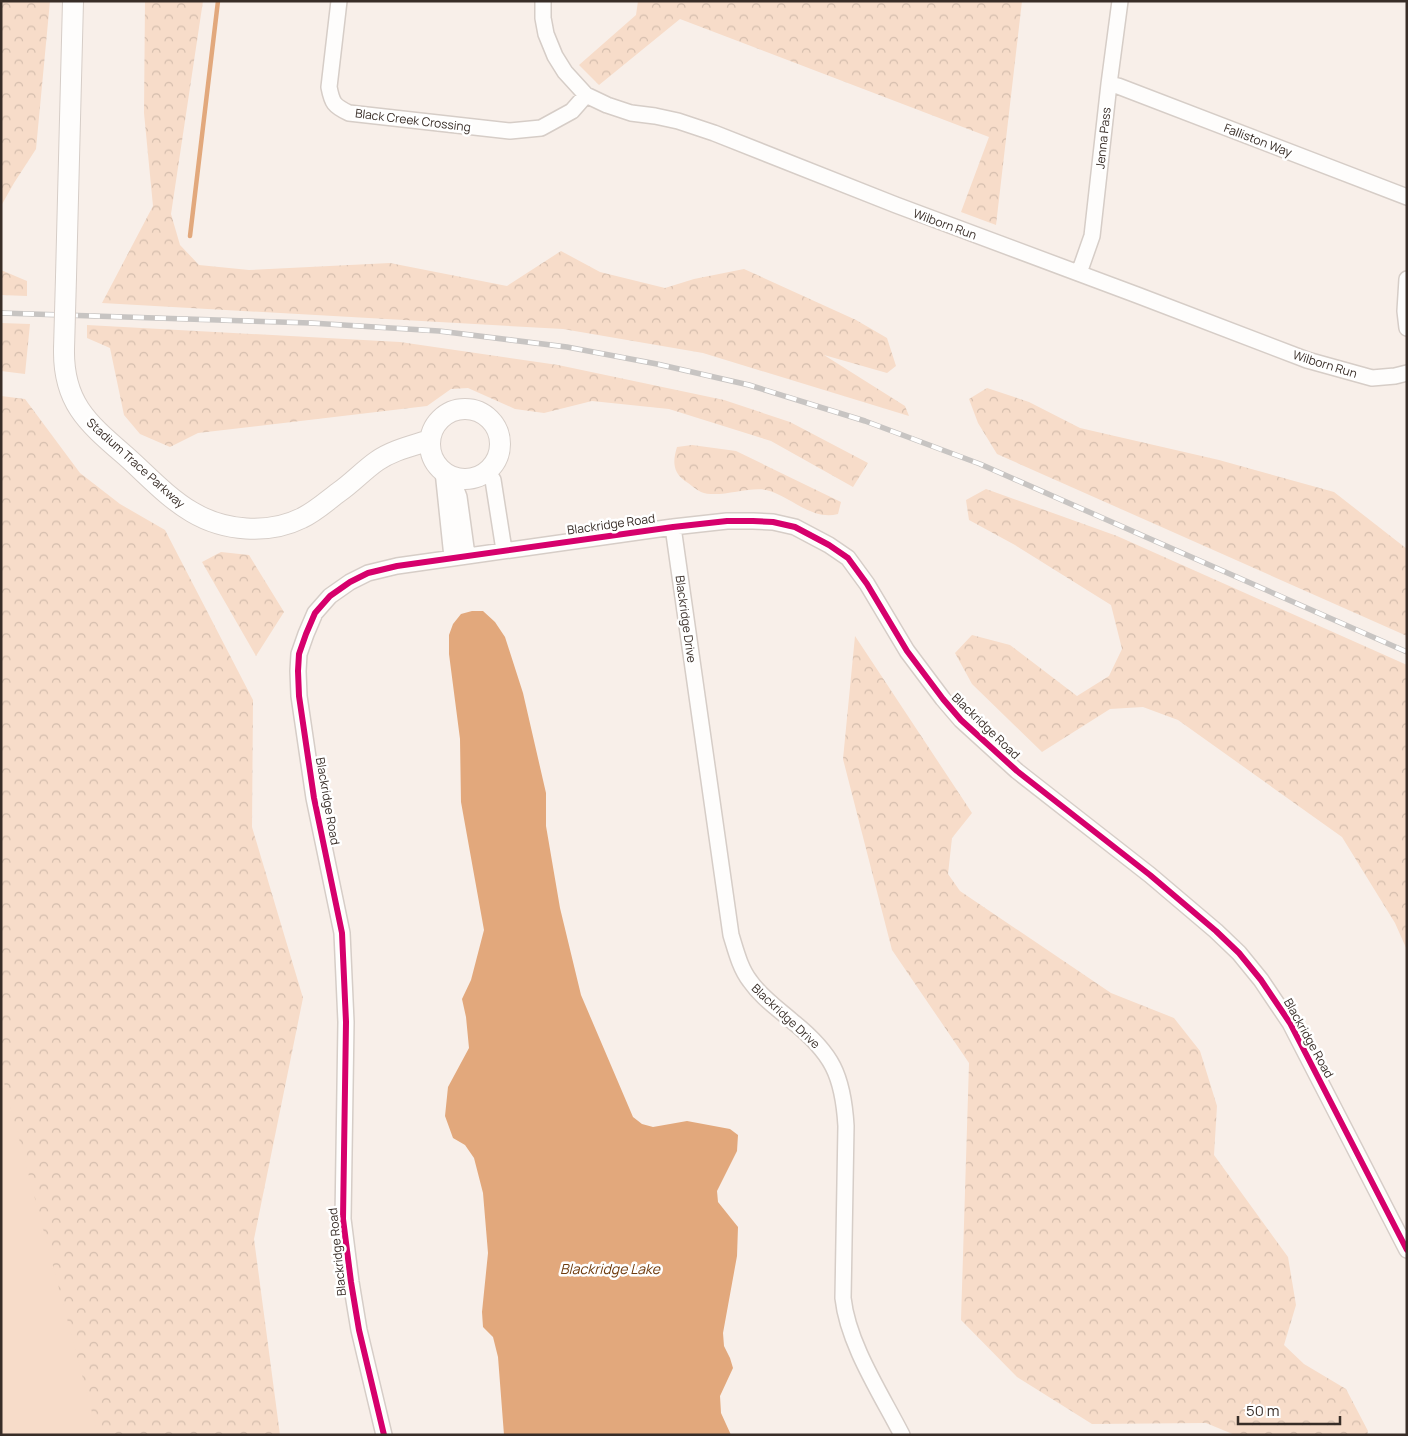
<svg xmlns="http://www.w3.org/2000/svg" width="1408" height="1436" font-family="Manrope,sans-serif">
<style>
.forest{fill:url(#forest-crowns)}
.pitch{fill:#f7dcc9}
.water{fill:#e2a87c}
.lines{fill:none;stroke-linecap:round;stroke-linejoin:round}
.stream{stroke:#e2a87c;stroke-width:4.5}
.street-casing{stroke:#d6cdc7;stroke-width:18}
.secondary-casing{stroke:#d6cdc7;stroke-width:22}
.street{stroke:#fefdfc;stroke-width:15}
.secondary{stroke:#fefdfc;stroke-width:20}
.rail-casing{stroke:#c7c4c2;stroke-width:5.5}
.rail{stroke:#fff;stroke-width:4;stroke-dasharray:11;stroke-linecap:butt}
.secondary-bridge-casing{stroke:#d6cdc7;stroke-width:22;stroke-linecap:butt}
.secondary-bridge{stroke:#fefdfc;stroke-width:20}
.cycleway-casing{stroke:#fff;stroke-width:9}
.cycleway{stroke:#d6006c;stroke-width:6}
.labels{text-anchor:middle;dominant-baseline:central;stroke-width:5;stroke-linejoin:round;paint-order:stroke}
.street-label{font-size:12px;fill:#382d27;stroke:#fff}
.water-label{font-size:14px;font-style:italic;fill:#6f3b0d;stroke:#fff}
</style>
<defs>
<pattern id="forest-crowns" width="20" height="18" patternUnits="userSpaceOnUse" patternTransform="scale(1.25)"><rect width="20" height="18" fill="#f7dcc9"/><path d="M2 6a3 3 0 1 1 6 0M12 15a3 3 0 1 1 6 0" fill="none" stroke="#d4bdad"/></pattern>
</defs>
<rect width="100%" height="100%" fill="#f8efe9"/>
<!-- forest -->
<path class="forest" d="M1,1H50L36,149L14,183L1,206Z
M145,1H203L171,214L180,245L199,265L249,270L390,263L507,286L561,251L600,272L665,288L694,279L744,269L856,320L887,338L896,366L887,373L824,355L905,406L909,416L703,353L563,329L102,303L153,206L144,113Z
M638,1H1022L996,225L961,212L989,137L680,19L599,85L579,65L636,15Z
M1,270L27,281V296L1,295Z
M1,323L30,324L25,374L1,371Z
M87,325L400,342L558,365L724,400L790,422L868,463L853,487L771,441L669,409L592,401L544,413L515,409L468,388L451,389L427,406L198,433L170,447L140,434L124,415L110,348L87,338Z
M987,388L1029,402L1080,428L1219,460L1334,492L1407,549V636L997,454L978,423L969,399Z
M1,396L25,399L80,473L120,504L165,530L253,700L252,827L303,998L254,1239L280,1435H36L1,1384Z
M692,445L736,451L841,502L838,514C811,521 791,496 766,490C749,486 718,499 701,492C695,489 690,484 685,481C672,472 673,460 677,447Z
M986,489L1117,536L1407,665V950L1395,923L1342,837L1178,720L1143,707L1110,709L1042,752L972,684L955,653L972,635L1010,645L1077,696L1109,676L1122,649L1111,605L1015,545L969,520L966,500Z
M221,552L249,555L284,612L256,656L202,562Z
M855,636L972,813L952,838L948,874L960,891L1111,993L1174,1018L1200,1051L1217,1106L1214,1155L1288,1257L1296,1305L1284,1345L1304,1364L1346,1389L1368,1431L1367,1435H1235L1206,1423L1092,1424L1017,1377L961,1320L969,1063L892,950L843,759Z"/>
<!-- pitch -->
<path class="pitch" d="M1,1071L98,1435H1Z"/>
<!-- water -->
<path class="water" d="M472,611H483L495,622L505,637L523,693L546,793V826L560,908L581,995L633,1117L642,1124L653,1127L687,1121L730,1129L738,1135L737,1151L717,1191L718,1202L738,1227L737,1256L723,1333L724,1346L730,1358L733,1368L720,1396L721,1413L731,1435H504L498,1357L493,1337L483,1327L482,1312L488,1253L483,1193L474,1158L465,1145L453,1138L445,1116L448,1087L469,1048L466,1017L462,999L471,980L484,930L461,802L460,739L449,654V635L453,624L461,614Z"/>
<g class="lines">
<!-- stream -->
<path class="stream" d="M190,236L218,1"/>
<!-- street casing -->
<g class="street-casing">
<path id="street" d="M339,1L329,87C332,103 334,106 349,113L510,131L541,128L572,111L586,95
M543,1V18L546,34L555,56L565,72L586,95L607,105L631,113L655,116L678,121L714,133L896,205L1137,295L1307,360L1372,378L1395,376L1407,373
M1109,84L1118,86L1407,197
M1079,273L1092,236L1109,84L1120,1
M1407,279L1405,311L1407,328
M443,471L452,557
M487,471L493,480L504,550
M451,476L459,497L467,555
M673,527L731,935C736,951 740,968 750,981C761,997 777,1008 792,1021C832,1053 843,1075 846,1126L843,1298C848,1344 881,1394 902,1435
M384,1435L359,1330L351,1282L343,1219L346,1022L342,933L314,798L299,696L298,671L299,654L306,634L315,613L330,596L350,582L368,573L397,566L673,527L727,521H753L773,522L795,527L829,545L848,558L867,584L907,651L943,699L961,720L1017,771L1150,875L1216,931L1239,953L1261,980L1290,1023L1407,1250"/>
</g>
<!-- secondary casing -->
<g class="secondary-casing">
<path id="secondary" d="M66,277L73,1
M64,349C63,404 89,424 128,458C148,476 168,498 192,512C224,531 268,535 302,518C315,512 327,501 339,492C352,483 364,470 377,461C393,450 412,446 430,440
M430 444a35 35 0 1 1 70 0a35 35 0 1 1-70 0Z"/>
</g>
<!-- street -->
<use href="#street" class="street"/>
<!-- secondary -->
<use href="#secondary" class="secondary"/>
<!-- rail casing -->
<g class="rail-casing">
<path id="rail" d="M1,313L311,323L439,331L567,347L657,364L749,385L865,421L980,464L1407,652"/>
</g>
<!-- rail -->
<use href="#rail" class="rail"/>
<!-- secondary-bridge casing -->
<g class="secondary-bridge-casing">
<path id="secondary-bridge" d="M64,349L66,277"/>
</g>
<!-- secondary-bridge -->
<use href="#secondary-bridge" class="secondary-bridge"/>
<!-- cycleway casing -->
<g class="cycleway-casing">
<path id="cycleway" d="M384,1435L359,1330L351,1282L343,1219L346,1022L342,933L314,798L299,696L298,671L299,654L306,634L315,613L330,596L350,582L368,573L397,566L673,527L727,521H753L773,522L795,527L829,545L848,558L867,584L907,651L943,699L961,720L1017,771L1150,875L1216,931L1239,953L1261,980L1290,1023L1407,1250"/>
</g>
<!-- cycleway -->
<use href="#cycleway" class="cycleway"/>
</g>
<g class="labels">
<!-- street labels -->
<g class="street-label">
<text transform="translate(413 120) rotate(7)">Black Creek Crossing</text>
<text transform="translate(1103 138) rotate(-84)">Jenna Pass</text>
<text transform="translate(1258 140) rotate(21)">Falliston Way</text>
<text transform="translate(945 224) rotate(20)">Wilborn Run</text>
<text transform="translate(1325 364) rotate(17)">Wilborn Run</text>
<text transform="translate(136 463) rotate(42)">Stadium Trace Parkway</text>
<text transform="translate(611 524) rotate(-8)">Blackridge Road</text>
<text transform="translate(686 619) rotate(82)">Blackridge Drive</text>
<text transform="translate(986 726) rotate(44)">Blackridge Road</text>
<text transform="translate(328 801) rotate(80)">Blackridge Road</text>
<text transform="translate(786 1016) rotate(43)">Blackridge Drive</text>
<text transform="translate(1309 1038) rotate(61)">Blackridge Road</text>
<text transform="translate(337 1252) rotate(-96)">Blackridge Road</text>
</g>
<!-- water labels -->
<g class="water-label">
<text x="610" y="1268">Blackridge Lake</text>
</g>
</g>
<!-- border -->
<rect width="1408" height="1436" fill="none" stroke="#382d27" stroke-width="5"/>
<!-- scale -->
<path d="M1238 1416v8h102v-8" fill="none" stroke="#382d27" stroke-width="2.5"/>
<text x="1246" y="1416" font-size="15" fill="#382d27" stroke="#ffffff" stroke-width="4" paint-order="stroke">50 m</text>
</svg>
